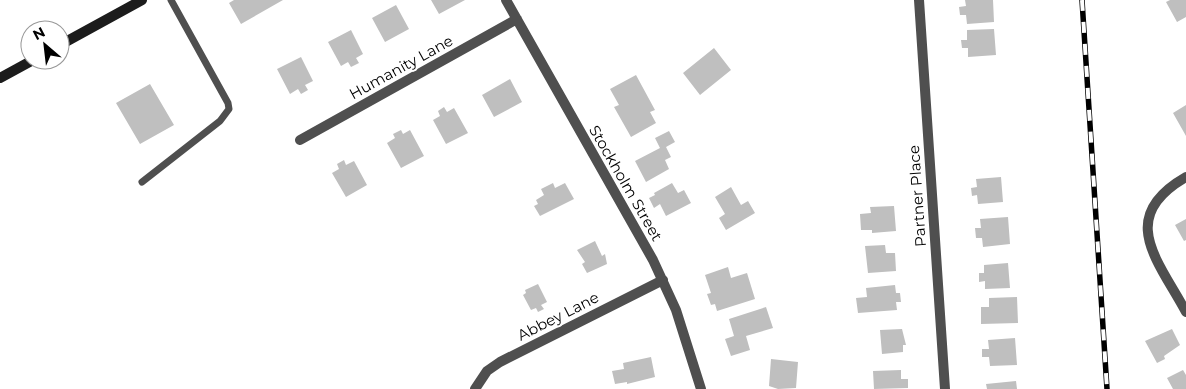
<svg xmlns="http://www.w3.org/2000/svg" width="1186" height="389" font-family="Montserrat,sans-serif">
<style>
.building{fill:#bfbfbf}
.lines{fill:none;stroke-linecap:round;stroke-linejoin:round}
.lane{stroke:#4f4f4f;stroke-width:7}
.street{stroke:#4f4f4f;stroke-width:10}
.secondary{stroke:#1c1c1c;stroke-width:10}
.rail-casing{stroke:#000;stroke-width:5.5}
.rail{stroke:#fff;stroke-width:4;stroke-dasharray:11;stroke-linecap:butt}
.labels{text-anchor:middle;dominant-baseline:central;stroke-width:4;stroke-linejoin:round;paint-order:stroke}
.street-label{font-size:15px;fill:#000;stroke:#fff}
</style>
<rect width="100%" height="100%" fill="#fff"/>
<!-- building -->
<path class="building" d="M234,0H283L241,24L229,3Z
M431,0H465L439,14Z
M965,0H993L994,22L967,24L966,15H960L959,7L966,6Z
M1170,0H1186V17L1177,22L1166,2Z
M396,5L409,29L385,42L372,18Z
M994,29L996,55L968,57V48H962L961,40H967V30Z
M351,30L363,54L356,58L359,63L351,67L348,62L341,66L328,42Z
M714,48L731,70L700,95L683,73Z
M301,57L313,81L305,85L308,90L301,94L298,89L290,94L277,69Z
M636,75L655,110L650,112L656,123L631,137L614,107L619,105L610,89Z
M510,79L522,102L494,117L482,95Z
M150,84L174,125L140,144L116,103Z
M1186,105V136L1173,113Z
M444,107L447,112L454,108L468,133L446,144L433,120L440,116L438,111Z
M401,130L403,134L410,130L424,156L401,168L387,143L395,138L393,134Z
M669,131L675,142L666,147L671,157L665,160L669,169L646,182L635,161L660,148L655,138Z
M344,160L346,165L354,161L367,185L346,197L332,173L339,169L337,164Z
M1001,177L1003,202L978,204L977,195L972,196L971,188L977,187L976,179Z
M553,183L555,188L565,183L574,199L540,216L534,206L538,204L536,200L544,195L541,189Z
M672,183L678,193L684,190L691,203L666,216L660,204L654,208L649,198L655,195L654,193Z
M731,187L741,205L748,201L755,213L726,230L719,218L725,214L715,197Z
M894,206L896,231L872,233V230H861L860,214L871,213L870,207Z
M1008,217L1010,244L983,247L982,238H976L975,228H981L980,219Z
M1186,219V240L1184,241L1175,225Z
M595,241L602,256L605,254L607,264L587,273L582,264L585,262L577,250Z
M885,245L886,253H895L896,271L868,273L865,246Z
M1008,263L1010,288L985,289V281L979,282V273H984V265Z
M728,267L731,278L747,273L755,299L717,311L715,304L711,305L707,294L711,293L705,275Z
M538,284L547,302L541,305L544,309L538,312L536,308L531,310L523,295L526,293L525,290Z
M895,285L896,293H900L901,302H896L897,310L858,313L856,298L867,297L866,288Z
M1017,297L1018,323L981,324V307H989V298Z
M766,307L773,328L746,336L750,350L731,356L725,339L734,336L729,319Z
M902,329L906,345H903V352L882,354L880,330Z
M1172,329L1180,345L1164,356L1165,359L1157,363L1145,341Z
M1015,338L1017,365L990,366L989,357H982V349H989L988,340Z
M651,357L655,377L627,384V382L615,384L612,371L624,369L623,363Z
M771,359L798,362L796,388L778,389L769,386Z
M901,370V379H908V388L874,389L873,371Z
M1183,370L1186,375V389H1173L1167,378Z
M1016,381L1017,389H987L986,384Z"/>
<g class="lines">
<!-- lane -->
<path class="lane" d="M142,182L220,121L229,109L228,103L171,0"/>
<!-- street -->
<path class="street" d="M506,0L653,260L676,310L701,389
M919,0L945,389
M300,140L517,19
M1186,177C1116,217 1158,260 1186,312
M475,389L487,371L500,362L663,280"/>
<!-- secondary -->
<path class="secondary" d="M60,45L142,0
M0,78L33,60"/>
<!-- rail casing -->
<g class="rail-casing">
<path id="rail" d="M1082,0L1107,389"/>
</g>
<!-- rail -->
<use href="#rail" class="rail"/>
</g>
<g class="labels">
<!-- street labels -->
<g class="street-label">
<text transform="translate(401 67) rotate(-29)">Humanity Lane</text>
<text transform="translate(626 183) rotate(60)">Stockholm Street</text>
<text transform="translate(917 196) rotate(-94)">Partner Place</text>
<text transform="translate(558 316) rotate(-27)">Abbey Lane</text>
</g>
</g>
<!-- north arrow -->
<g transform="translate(45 45) rotate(332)"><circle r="24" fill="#ffffff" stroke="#999999"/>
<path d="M0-4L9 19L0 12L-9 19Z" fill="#000000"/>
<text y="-8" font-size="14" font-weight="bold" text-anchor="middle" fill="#000000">N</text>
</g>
</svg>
